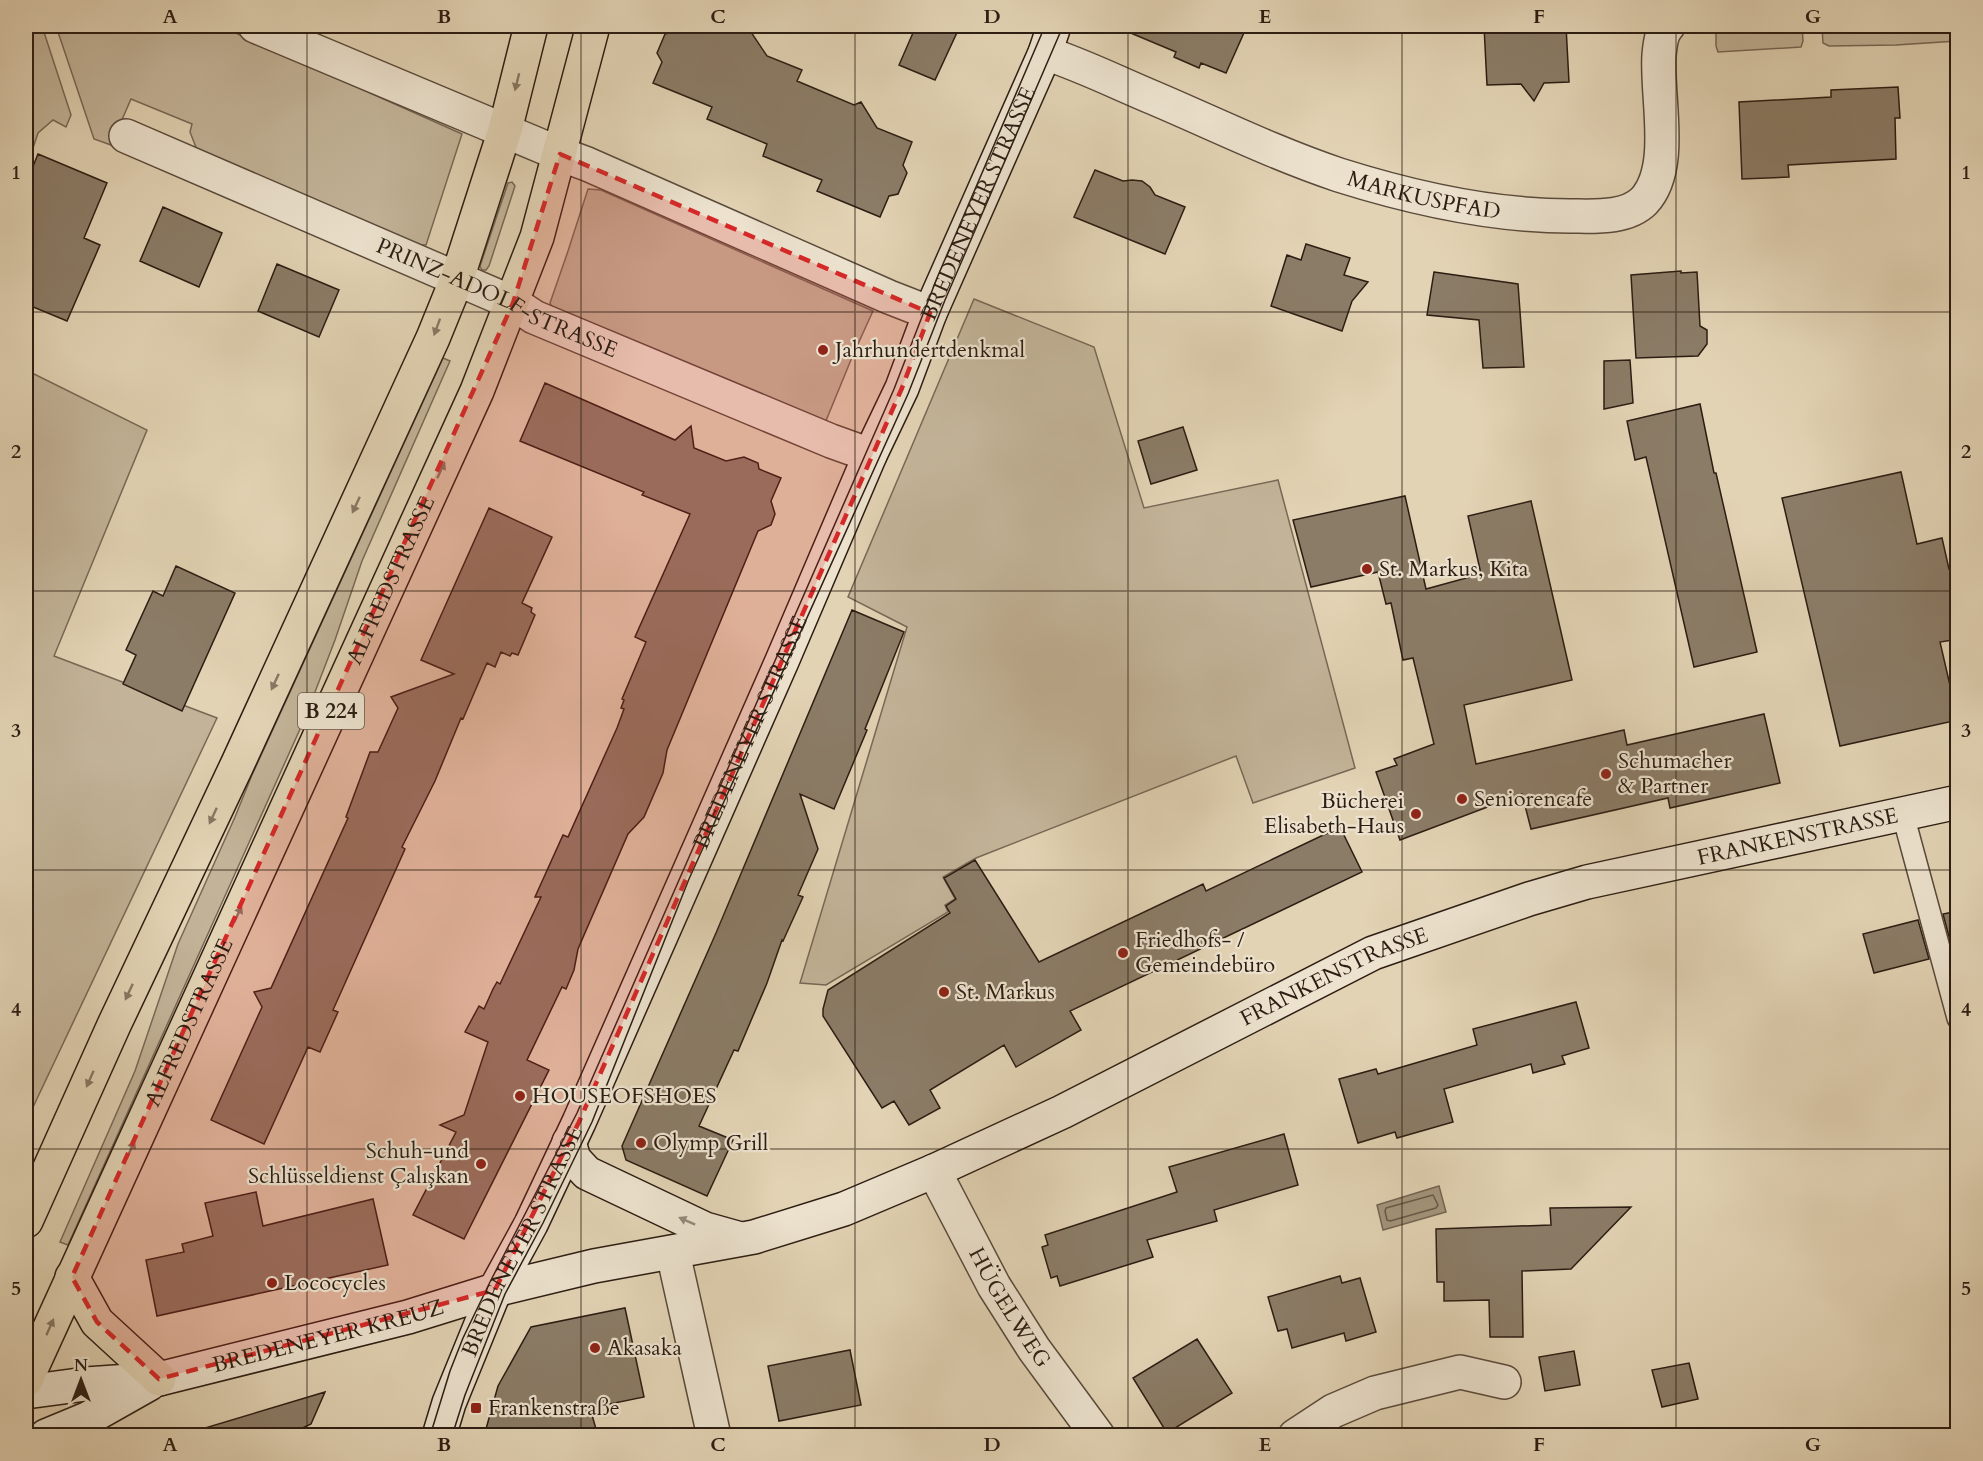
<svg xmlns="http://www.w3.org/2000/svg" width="1983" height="1461" font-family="Cardo,serif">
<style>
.green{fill:#c3b499;stroke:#786856;stroke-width:1.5}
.water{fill:#a4957d;stroke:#746553;stroke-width:1.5}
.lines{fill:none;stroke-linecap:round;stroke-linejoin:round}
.shore{stroke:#685948;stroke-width:1.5}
.building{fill:#8b7c67;stroke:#2c1d13;stroke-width:1.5}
.lane-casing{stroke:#5a4a3b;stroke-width:24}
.street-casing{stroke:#5a4a3b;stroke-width:36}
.secondary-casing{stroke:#2c1d13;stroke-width:36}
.primary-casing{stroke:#2c1d13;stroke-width:36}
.lane{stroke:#ece2ce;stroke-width:21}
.street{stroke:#ece2ce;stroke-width:33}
.secondary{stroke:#ece2ce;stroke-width:33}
.primary{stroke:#e2d3b4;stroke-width:33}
.tram{stroke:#2c1d13;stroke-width:1.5}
.oneway{fill:#877864}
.oneway2{fill:#96897a}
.marked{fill:#d62828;fill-opacity:0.2;stroke:#d62828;stroke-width:4.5;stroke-dasharray:12 8;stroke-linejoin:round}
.grid{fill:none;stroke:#2c1d13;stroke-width:1.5;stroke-opacity:0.55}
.poi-dot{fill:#8f2418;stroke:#ece2ce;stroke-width:2}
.labels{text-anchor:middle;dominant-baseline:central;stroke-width:4.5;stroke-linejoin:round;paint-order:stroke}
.shield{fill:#ece2ce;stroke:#66584b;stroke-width:1.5}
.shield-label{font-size:21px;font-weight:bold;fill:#2c1d13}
.street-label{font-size:22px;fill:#2c1d13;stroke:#ece2ce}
.poi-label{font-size:22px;fill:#2c1d13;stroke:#ece2ce;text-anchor:start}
.neatline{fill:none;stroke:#2c1d13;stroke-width:2}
.grid-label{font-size:20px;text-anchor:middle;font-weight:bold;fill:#2c1d13}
</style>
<rect width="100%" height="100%" fill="#e2d3b4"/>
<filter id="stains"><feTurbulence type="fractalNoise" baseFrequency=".00333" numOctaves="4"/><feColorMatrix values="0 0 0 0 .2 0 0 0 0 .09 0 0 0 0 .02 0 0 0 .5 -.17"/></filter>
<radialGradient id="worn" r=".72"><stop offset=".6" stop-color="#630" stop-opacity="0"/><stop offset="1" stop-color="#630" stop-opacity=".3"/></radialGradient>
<!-- green -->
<path class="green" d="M26,26H42L71,115L66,127L53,120L38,133L33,148L26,143Z
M56,26H220L462,134L426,245L412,244L197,150L190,132L192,124L131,99L111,145L94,139Z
M1785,26H1802L1803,41L1801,47L1718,52L1716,46V29Z
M1822,26H1957V41L1896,45L1829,46L1823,43Z
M512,182L515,186L489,266L486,270H482L480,266L508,183Z
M588,189L601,190L873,311L853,355L823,428L554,310L550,303L568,251Z
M974,299L1094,347L1144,508L1278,480L1355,768L1253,803L1236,756L976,858L943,877L955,899L945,905L948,912L826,985L800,983L907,627L848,597Z
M443,358L450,361L362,561L335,640L305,718L68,1245L60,1242L135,1071L178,944L235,817L252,775Z
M26,370L147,430L54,656L217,718L26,1122Z"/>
<!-- water -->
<path class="water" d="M1439,1186L1446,1212L1383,1230L1377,1205Z"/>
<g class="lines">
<!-- shore -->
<path class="shore" d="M1433,1195L1438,1205L1436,1208L1390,1221L1387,1220L1385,1211L1386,1208Z"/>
</g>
<!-- building -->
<path class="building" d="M678,26H725L743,33L749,29L767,56L802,70L797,81L854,105L861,102L877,128L912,142L903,165L907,173L898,194L889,196L880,217L817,191L822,180L763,156L767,144L707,119L712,107L653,83L662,62L657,53L665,34L675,31Z
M916,26H960L935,80L899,65Z
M1114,26H1247L1226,73L1201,63L1199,68L1174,57L1176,52Z
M1484,26H1566L1569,82L1544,83L1534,101L1521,84L1487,85Z
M1898,87L1900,118H1895L1896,159L1788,165L1789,177L1742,179L1739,102L1831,97V90Z
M38,154L107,183L84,238L100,245L67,321L26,304V184Z
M1095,170L1123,181L1132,180L1142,181L1150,187L1155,195L1185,207L1165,254L1074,217Z
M163,207L222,233L199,287L140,261Z
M1306,244L1350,258L1344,275L1368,282L1352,301L1342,331L1271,306L1287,255L1301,260Z
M277,264L339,290L319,337L258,311Z
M1681,271V273L1697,272L1700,326L1707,330V344L1698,356L1636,358L1631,275Z
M1434,272L1518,284L1524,367L1483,368L1479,320L1427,315Z
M1630,360L1633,403L1604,409V361Z
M545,383L675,440L691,426L694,448L726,461L744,457L758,463L759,469L781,478L771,501L775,514L771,525L758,531L667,750L663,773L644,817L628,834L578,949L574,970L566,989L562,987L527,1060L549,1070L464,1239L413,1215L456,1132L440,1125L464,1115L488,1042L465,1032L479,1006L484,1009L493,989L497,982L500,984L541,897H535L563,835L568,837L617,728L624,709L621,708L624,700L622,699L646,642L635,637L690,514L642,495L644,492L520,441Z
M1700,404L1714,473H1716L1757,652L1694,667L1646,457L1635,460L1627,421Z
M1183,427L1197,470L1151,484L1138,441Z
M1901,472L1917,544L1942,538L1949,569L1958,567V639L1940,642L1958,720L1840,746L1782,498Z
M1405,496L1426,589L1481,574L1468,516L1531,501L1572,680L1464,705L1476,764L1624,730L1627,745L1764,714L1780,783L1670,808L1668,798L1531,829L1522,794L1400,840L1376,772L1397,765L1394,759L1434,744L1413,658L1403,660L1391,603L1386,604L1378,572L1311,587L1293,520Z
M489,508L552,537L522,603L532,608L531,612L535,615L518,655L512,653L510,656L501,652L495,667L487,663L463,719L461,718L435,781L402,847L405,849L333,1010L338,1012L320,1052L308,1047L264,1144L211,1120L262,1007L254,992L271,988L348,818L346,817L370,752H378L398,708L391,697L454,674L421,660Z
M176,566L235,593L182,711L123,684L136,655L126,650L153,591L163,596Z
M852,610L904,632L865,729L867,730L834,809L800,794L818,849L798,895L803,897L783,941L782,940L767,983L738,1051L734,1050L699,1126L733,1140L707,1196L626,1160L622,1146L716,933Z
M1340,827L1362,872L1070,1011L1081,1030L1016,1067L1004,1045L930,1090L940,1108L909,1125L894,1101L882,1108L823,1016V1009L828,990L950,913L946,906L956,899L944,878L975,860L1039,962L1203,884L1206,891Z
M1958,911V951L1953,952L1943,914Z
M1918,920L1929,959L1874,973L1863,934Z
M1576,1002L1589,1048L1562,1056L1565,1064L1533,1073L1531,1064L1444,1089L1453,1122L1397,1138L1395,1132L1358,1143L1339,1079L1376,1069L1378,1074L1477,1045L1473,1029Z
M1284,1134L1298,1185L1214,1210L1217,1221L1147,1240L1153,1257L1060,1286L1057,1276L1051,1278L1042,1247L1048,1245L1045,1235L1177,1192L1169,1167Z
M256,1192L263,1226L373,1199L388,1265L157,1316L146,1260L184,1252L182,1244L213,1236L205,1203Z
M1631,1207L1571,1269L1522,1271L1523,1337H1490L1489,1300L1444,1301V1282H1437L1436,1229L1551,1225L1550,1208Z
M1340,1276L1342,1283L1360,1278L1376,1332L1346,1341L1344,1333L1292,1348L1287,1329L1278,1331L1268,1297Z
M625,1308L644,1397L590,1408L598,1436H484L498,1386L531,1327Z
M1197,1339L1232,1393L1167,1433L1133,1378Z
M850,1350L861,1405L779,1421L768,1366Z
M1574,1351L1580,1385L1545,1391L1539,1357Z
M1689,1363L1698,1399L1662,1407L1652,1370Z
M325,1392L311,1424L286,1436H206L205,1428Z"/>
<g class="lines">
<!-- lane casing -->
<g class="lane-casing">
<path id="lane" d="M1903,815L1958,1018"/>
</g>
<!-- street casing -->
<g class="street-casing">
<g id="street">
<path d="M255,26L560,154L587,164L889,297L930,313"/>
<path id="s1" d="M1045,53C1082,65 1118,83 1154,98C1215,124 1276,154 1339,175C1412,198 1492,216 1570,216C1593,216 1626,219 1644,201C1675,168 1656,97 1659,55C1660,45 1661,33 1668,26"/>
<path id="s2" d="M126,136L513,303L534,317L831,441L870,455"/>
<path id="s3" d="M934,1171L994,1286L1034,1349L1098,1436"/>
<path d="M673,1253L714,1436"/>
<path d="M1295,1436L1333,1411L1375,1393L1460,1372L1504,1382"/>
</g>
</g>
<!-- secondary casing -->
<g class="secondary-casing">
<g id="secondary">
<path d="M569,1142L574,1159L587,1173L705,1229L737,1238"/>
<path id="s4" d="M26,1392L86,1384L159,1379L408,1317L495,1290L594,1266L754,1237L844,1209L934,1171L1062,1112L1373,953L1529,899L1587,882L1958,802"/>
<path d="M46,1436L87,1419L149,1384"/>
<path id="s5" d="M439,1436L449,1403L495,1290L531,1224L579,1122L782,661L870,455L902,388L930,313L1045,53L1054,26"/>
</g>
</g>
<!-- primary casing -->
<g class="primary-casing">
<g id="primary">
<path d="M26,1221L114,1025L238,763L433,338L457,279L505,130L531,26"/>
<path d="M72,1277L97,1322L159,1379"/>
<path id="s6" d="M26,1380L477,391L537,237L593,26"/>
</g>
</g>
<!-- lane -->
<use href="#lane" class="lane"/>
<!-- street -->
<use href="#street" class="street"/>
<!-- secondary -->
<use href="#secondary" class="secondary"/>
<!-- primary -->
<use href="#primary" class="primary"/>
<!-- tram -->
<path class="tram" d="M430,1436L450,1371L463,1338L490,1282L577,1113L894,389L937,278L1045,26
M452,1436L465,1395L505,1294L543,1223L592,1122L689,879L908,394L945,300L1063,26"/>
</g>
<!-- one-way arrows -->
<defs><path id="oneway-solid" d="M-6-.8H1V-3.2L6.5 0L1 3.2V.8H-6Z" transform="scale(1.5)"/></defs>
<g class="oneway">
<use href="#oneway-solid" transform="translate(517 82) rotate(104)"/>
<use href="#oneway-solid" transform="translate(437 327) rotate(110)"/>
<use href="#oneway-solid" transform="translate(441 470) rotate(-65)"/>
<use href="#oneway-solid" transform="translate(356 505) rotate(115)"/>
<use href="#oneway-solid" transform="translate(275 682) rotate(115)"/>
<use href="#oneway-solid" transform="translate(213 816) rotate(115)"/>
<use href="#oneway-solid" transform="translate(238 914) rotate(-65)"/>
<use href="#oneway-solid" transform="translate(129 992) rotate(115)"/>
<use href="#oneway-solid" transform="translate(90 1079) rotate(114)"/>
<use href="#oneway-solid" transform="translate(131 1149) rotate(-65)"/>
<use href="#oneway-solid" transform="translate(50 1327) rotate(-66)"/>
</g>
<use class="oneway2" href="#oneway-solid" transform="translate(687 1221) rotate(-156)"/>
<!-- marked area -->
<path class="marked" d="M560,154L930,313L902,388L579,1122L495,1290L159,1379L97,1322L72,1277L513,303Z"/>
<!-- grid -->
<path class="grid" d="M307,26V1436M581,26V1436M855,26V1436M1128,26V1436M1402,26V1436M1676,26V1436M26,312H1958M26,591H1958M26,870H1958M26,1149H1958"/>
<!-- markers -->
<g class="poi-dot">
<circle cx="823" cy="350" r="6"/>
<circle cx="1367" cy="569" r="6"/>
<circle cx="1606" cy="774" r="6"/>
<circle cx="1462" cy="799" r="6"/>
<circle cx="1416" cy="814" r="6"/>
<circle cx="1123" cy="953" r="6"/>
<circle cx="944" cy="992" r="6"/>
<circle cx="520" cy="1096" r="6"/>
<circle cx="641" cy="1143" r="6"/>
<circle cx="481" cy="1164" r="6"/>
<circle cx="272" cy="1283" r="6"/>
<circle cx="595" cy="1348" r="6"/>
<rect x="470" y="1402" width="12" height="12" rx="3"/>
</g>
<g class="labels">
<!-- shield labels -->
<rect class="shield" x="298" y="693" width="66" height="36" rx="4.5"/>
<g class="shield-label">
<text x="331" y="711">B 224</text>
</g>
<!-- street labels -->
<g class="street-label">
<text stroke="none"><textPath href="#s1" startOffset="406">MARKUSPFAD</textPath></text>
<text stroke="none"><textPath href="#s5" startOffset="1346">BREDENEYER STRASSE</textPath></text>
<text stroke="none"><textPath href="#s2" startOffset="405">PRINZ-ADOLF-STRASSE</textPath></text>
<text stroke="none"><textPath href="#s6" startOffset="879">ALFREDSTRASSE</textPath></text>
<text stroke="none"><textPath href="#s5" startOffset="770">BREDENEYER STRASSE</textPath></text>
<text stroke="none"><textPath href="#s4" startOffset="1869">FRANKENSTRASSE</textPath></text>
<text stroke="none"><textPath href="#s4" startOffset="1383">FRANKENSTRASSE</textPath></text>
<text stroke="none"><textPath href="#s6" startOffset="393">ALFREDSTRASSE</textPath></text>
<text stroke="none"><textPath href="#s5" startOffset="212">BREDENEYER STRASSE</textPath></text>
<text stroke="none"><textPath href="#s3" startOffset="156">HÜGELWEG</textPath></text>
<text stroke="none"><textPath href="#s4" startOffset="308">BREDENEYER KREUZ</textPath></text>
</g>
<!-- poi labels -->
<g class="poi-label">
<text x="835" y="350">Jahrhundertdenkmal</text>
<text x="1379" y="569">St. Markus, Kita</text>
<text x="1618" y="761">Schumacher<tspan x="1618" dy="25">&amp; Partner</tspan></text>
<text x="1474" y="799">Seniorencafe</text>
<text x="1404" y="801" text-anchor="end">Bücherei<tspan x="1404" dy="25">Elisabeth-Haus</tspan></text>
<text x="1135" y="940">Friedhofs- /<tspan x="1135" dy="25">Gemeindebüro</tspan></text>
<text x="956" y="992">St. Markus</text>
<text x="532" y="1096">HOUSEOFSHOES</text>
<text x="653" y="1143">Olymp Grill</text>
<text x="469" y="1151" text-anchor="end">Schuh-und<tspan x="469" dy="25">Schlüsseldienst Çalışkan</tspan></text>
<text x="284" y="1283">Lococycles</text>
<text x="607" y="1348">Akasaka</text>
<text x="488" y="1408">Frankenstraße</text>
</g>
</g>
<!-- margin -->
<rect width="1983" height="1461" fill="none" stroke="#e2d3b4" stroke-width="66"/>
<!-- north arrow -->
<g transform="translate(81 1380)" stroke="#ece2ce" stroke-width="4.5" paint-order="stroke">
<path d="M0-4.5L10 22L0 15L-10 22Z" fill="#2c1d13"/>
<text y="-9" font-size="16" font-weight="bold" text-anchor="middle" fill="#2c1d13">N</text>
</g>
<rect x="33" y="33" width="1917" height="1395" class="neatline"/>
<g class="grid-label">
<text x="170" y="23">A</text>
<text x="444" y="23">B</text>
<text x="718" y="23">C</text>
<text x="992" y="23">D</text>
<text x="1265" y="23">E</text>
<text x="1539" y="23">F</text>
<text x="1813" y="23">G</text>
<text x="16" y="179">1</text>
<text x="1966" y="179">1</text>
<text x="16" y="458">2</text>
<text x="1966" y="458">2</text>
<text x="16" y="737">3</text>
<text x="1966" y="737">3</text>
<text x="16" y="1016">4</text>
<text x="1966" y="1016">4</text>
<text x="16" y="1295">5</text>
<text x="1966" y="1295">5</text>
<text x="170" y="1451">A</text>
<text x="444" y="1451">B</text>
<text x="718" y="1451">C</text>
<text x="992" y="1451">D</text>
<text x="1265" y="1451">E</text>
<text x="1539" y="1451">F</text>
<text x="1813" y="1451">G</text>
</g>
<rect width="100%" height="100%" filter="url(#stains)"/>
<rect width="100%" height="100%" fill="url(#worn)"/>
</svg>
